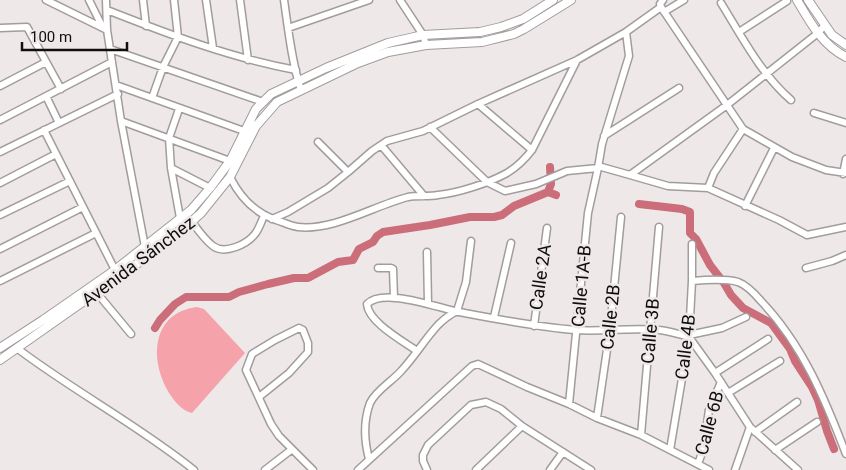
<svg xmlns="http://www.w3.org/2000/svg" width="846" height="470" font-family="Roboto,sans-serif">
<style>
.green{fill:#f6a2aa}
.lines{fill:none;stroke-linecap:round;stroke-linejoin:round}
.canal{stroke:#cb6e79;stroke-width:8}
.minor-casing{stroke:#a29c9c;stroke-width:9}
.tertiary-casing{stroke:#a29c9c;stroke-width:10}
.minor{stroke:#fff;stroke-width:6}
.tertiary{stroke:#fff;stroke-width:8}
.labels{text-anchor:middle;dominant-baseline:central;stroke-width:5;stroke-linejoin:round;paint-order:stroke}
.street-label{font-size:18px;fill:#100e0e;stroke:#efe8e9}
</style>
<rect width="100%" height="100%" fill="#efe8e9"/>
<!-- green -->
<path class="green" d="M197,307L204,309L245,353L192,413C181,410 175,402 169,393C149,360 151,313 197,307Z"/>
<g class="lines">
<!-- canal -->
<path class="canal" d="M550,167L551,184L548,192L556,195
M639,204L682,209L690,212V233L696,239L710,265L724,283L731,295L743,308L771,323L790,349L795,361L812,387L818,400L827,431L834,449
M155,328L160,320L175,304L186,297H229L239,292L268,284L294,278H308L338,262L353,260L359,249L373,242L377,236L383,232L430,225L470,217H494L502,215L514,206L548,192"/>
<!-- minor casing -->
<g class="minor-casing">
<path id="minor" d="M46,0L107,30
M89,0L103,28
M106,0L107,30L121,121L145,247L151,255
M143,0L146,26
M206,0L213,48
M240,0L248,60
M284,0C288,28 292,64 301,90
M400,0L423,35L426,45
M663,0L660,4L661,7L743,129L792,157L826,170L846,173
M721,3C742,37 761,74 791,100
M107,10C168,34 231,58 296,70
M664,12L684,0
M0,28L27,27L61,89
M288,28L369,0
M739,32L787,1
M110,49L263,102
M116,85L244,131
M0,86L46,62
M46,96L59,123
M152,98L163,67L178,37L174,0
M478,104L532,150
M179,109L169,138L171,168L180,218
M814,113L846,123
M0,120L112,62
M121,121L230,161
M430,127L487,182L505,191L536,184L567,171L598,168
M44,130L115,270
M604,136L679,88
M318,142L348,172
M381,145L424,196
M0,152L118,94
M598,166L630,175L727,105L818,33L824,26
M171,168L210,188
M843,174L846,159
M630,175L668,186L708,188L779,220L807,235L846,227
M230,177C240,197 255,213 276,220C283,222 290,226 298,227C334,231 373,206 408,197C418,195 428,197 438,195C458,193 489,183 507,173C517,167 525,159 532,150L577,60
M0,183L56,154
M708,188L714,173L743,129
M745,206L774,148
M0,215L70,181
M272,219L288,212L328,188L348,172L372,151L387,141L423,131L478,104L577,60L626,32L661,7
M192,222C198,230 205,240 213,246C225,255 247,244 255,234C259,229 261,222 264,216
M0,249L83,207
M427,252L428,303
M378,268H391L393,269L394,298
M806,268L832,261L846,255
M0,281L96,233
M692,281C704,280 727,279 738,282C747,285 755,294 761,301C803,345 825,399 846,454
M97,293L131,334
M457,311L466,282L471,241
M494,317L511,243
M534,326L547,228
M689,335L722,328L746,317
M18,349C75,392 138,425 194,470
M417,351C403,341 368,322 367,304C383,287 438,308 459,312C497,319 536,327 575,330C603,332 631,327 659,330C669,331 679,334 689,337L715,373L750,427L798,470
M715,373L768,339
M728,393L780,361
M259,397L289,373L308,352V343L303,330L299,328L275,340L252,354L246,370L271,424L279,436L313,470
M569,404L588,213L598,168L602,144L629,56L626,32
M597,418L610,329L621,217
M755,432L797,402
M641,435L659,227
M670,450L689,337L692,281V244
M775,450L817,422
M369,459C364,440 363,422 370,403C376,390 393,381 402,370C415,356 425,339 438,325C444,319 449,315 457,311
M698,464L703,450L709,410L721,382
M265,470L291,450
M358,470L472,366L478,364L527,387L569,404L597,418L641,435L709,470
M427,470L423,461V455L428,445L471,405L486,402L501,409L522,426L591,470
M476,470L522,426
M550,470L563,452
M735,470L750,427"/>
</g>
<!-- tertiary casing -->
<g class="tertiary-casing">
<path id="tertiary" d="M797,0C810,22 822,45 846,57
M808,0L832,35L846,45
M0,348L43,320L115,270L191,210L210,188L230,161L256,109L271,94L326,68L388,43L423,35L480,32L501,27L523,19L553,0
M0,360L171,240L201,213L230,177L256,126L277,102L358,63L388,52L426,45L482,42L514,34L524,29L571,0"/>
</g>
<!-- minor -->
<use href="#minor" class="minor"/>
<!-- tertiary -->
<use href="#tertiary" class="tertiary"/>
</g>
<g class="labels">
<!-- street labels -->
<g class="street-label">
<text transform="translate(138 261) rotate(-37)">Avenida Sánchez</text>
<text transform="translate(540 277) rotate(-82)">Calle 2A</text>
<text transform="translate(581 286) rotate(-85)">Calle 1A-B</text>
<text transform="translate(610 317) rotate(-84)">Calle 2B</text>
<text transform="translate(650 331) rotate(-85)">Calle 3B</text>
<text transform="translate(685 347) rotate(-83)">Calle 4B</text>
<text transform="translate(709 423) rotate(-75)">Calle 6B</text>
</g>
</g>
<!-- scale -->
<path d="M22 42v8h105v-8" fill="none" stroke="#100e0e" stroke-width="2.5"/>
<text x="30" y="42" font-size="15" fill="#100e0e" stroke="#efe8e9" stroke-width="4" paint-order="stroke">100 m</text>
</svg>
